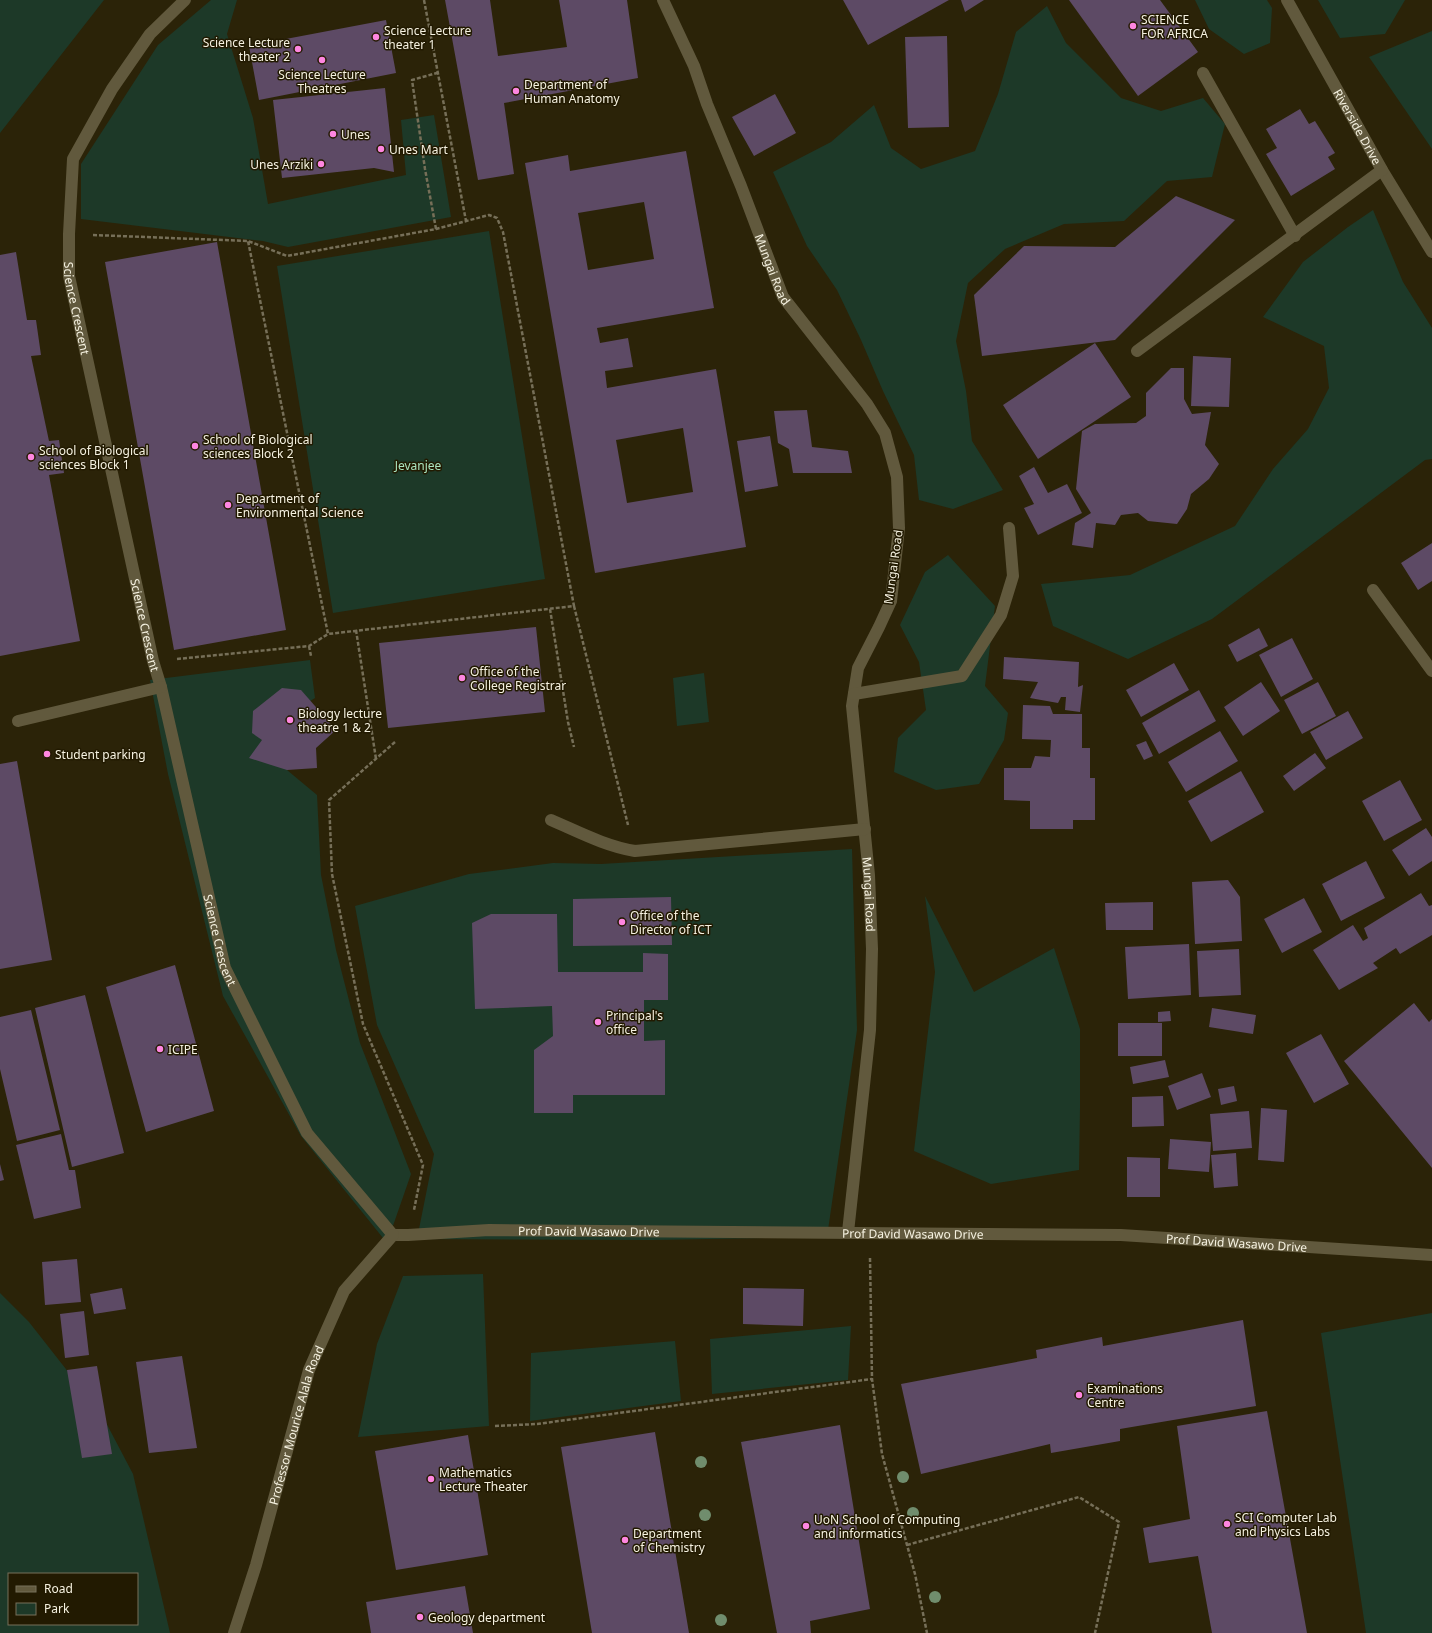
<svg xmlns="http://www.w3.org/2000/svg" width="1432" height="1633" font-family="'Noto Sans',sans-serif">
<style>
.green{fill:#1d3928;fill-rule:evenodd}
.building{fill:#5d4a65;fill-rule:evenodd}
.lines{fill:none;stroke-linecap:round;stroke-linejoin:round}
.path{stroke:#766f58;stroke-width:2.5;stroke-dasharray:4 2;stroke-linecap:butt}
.minor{stroke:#61593d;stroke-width:12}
.tree{fill:#708d6d}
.poi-dot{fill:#fe86e0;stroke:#221a01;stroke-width:1.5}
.labels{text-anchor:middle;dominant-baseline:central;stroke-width:3;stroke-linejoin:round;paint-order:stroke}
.poi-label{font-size:12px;fill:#f6f2e1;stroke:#221a01;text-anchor:start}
.street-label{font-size:12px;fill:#f6f2e1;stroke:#221a01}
.park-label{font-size:12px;fill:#a9e4bf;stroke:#221a01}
</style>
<rect width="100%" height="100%" fill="#2b2308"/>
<!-- green -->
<path class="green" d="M0,0H104L0,133Z
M211,0H237L227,34L253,118L268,204L406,175L401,120L434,115L451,217L288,247L263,241L81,219V164L158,45Z
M1195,0H1267L1272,8L1270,43L1244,54L1209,29Z
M1318,0H1405L1385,34L1340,38Z
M1047,6L1066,43L1121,98L1161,111L1203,98L1225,124L1212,177L1167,181L1124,221L1064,224L1005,249L968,283L956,341L966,391L972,441L1003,490L953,509L919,500L914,455L883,391L861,340L837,290L807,246L773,172L831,142L874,105L891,148L921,169L975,151L998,94L1016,32Z
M1432,31V149L1369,57Z
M1373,210L1403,282L1432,328V459L1425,460L1212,619L1128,659L1053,626L1041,584L1130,575L1235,526L1273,469L1308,429L1329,388L1324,346L1263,317L1303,262L1348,227Z
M489,231L545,579L333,613L277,266Z
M948,555L995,606L985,686L1008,713L1004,740L979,784L936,790L894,772L898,738L926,710L919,662L900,625L925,572Z
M310,660L315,698L281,719L287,770L317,795L321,875L336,950L360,1043L411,1174L387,1243L301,1136L223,996L168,774L150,680Z
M704,673L709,722L677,726L673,678Z
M852,849L857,1030L827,1237L652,1240L417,1239L434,1154L377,1025L355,906L469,874L553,863L601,864Z
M925,896L974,992L1054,948L1080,1029V1108L1079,1170L991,1184L914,1151L935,972Z
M483,1274L489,1426L358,1437L377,1344L403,1276Z
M0,1293L29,1322L102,1415L133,1474L170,1633H0ZM9,1574H137V1624H9Z
M1432,1313V1633H1366L1321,1333Z
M851,1326L848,1380L712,1394L710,1339Z
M675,1341L681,1401L530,1421L531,1353Z"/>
<!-- building -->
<path class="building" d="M445,0H490L498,56L567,47L559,0H627L638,78L504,103L514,174L478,180Z
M843,0H949L868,45Z
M961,0H984L965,12Z
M1069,0H1160L1198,52L1138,96Z
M386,20L396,73L259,100L249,46Z
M947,36L949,127L908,128L905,37Z
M385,88L394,172L374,168L282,178L273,100Z
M775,94L796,133L754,156L732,117Z
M1300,109L1309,124L1315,121L1335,153L1328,157L1335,169L1291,196L1266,154L1277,148L1266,129Z
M686,151L714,308L597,328L600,343L628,338L633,367L605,371L607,388L716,369L746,547L595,573L525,163L568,155L570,171ZM644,202L654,259L588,270L578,213ZM683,428L693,492L627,503L616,440Z
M1176,196L1235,220L1115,340L982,356L974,295L1024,246L1115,247Z
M217,242L286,630L174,650L105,262Z
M16,252L27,320H36L41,355L31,356L49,441L59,440L64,473L49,475L80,641L0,656V255Z
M1095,343L1131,397L1038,459L1003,405Z
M1193,356L1231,358L1229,407L1191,406Z
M1171,368H1184V399L1192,414L1211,412L1205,445L1219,464L1209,479L1191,494L1187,509L1177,524L1148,521L1138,513L1121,515L1115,525L1096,523L1093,548L1072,545L1075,523L1091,513L1076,489L1082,431L1095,424L1136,423L1146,416V393Z
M807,410L812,447L848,451L852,473H793L789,449L778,443L774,411Z
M770,436L778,486L745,492L737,441Z
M1034,467L1048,493L1067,484L1082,513L1038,535L1024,508L1034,504L1019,476Z
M1432,543V581L1418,590L1401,563Z
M536,627L545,712L388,728L379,643Z
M1259,628L1268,646L1237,662L1228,645Z
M1292,638L1313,679L1281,697L1259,655Z
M1004,657L1079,662L1078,687L1083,685L1080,712L1065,710L1066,697H1061L1058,703L1030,698L1038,682L1003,679Z
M1174,663L1189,690L1141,717L1126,690Z
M1261,682L1280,711L1243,736L1224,707Z
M1318,682L1336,716L1302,734L1284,700Z
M282,688L301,690L336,730L316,748L317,768L287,770L249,758L262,740L252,733L253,711Z
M1199,690L1216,721L1159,754L1142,723Z
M1023,705L1050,706L1053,714H1082V748H1090V778H1095V820H1073V829H1030V801L1004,800V768H1031L1035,756L1050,757L1051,740L1022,739Z
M1348,711L1363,738L1326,760L1310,732Z
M1220,731L1238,761L1186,792L1168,762Z
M1146,741L1153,756L1144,760L1136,745Z
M1315,753L1326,768L1294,791L1283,776Z
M17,761L52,960L0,969V764Z
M1241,771L1264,812L1211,842L1188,801Z
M1400,780L1422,820L1384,841L1362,801Z
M1426,828L1432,837V861L1409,876L1392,850Z
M1366,861L1385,898L1341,921L1322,884Z
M1228,880L1240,897L1242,941L1195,944L1192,882Z
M1421,893L1429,906L1432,905V935L1400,954L1396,948L1373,963L1378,968L1339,990L1313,950L1353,925L1363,941L1368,938L1364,928Z
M671,897L672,945L573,946V899Z
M1304,898L1322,932L1282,953L1264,919Z
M1153,902V930H1106L1105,903Z
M491,914H557L558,972H643V953L668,954V1000H644V1041L665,1040V1095H573V1113H534V1050L553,1036L552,1006L475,1009L472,923Z
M1189,944L1191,995L1128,999L1125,947Z
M1239,949L1241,995L1199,997L1197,951Z
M175,965L214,1111L146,1132L106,987Z
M85,995L124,1153L72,1167L35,1008Z
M1414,1003L1429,1022L1432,1019V1168L1344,1061Z
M1212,1008L1256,1015L1253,1034L1209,1027Z
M31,1010L60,1130L17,1141L0,1069V1017Z
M1170,1011L1171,1021L1158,1022V1012Z
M1118,1023H1162V1056H1118Z
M1321,1034L1349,1084L1314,1103L1286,1053Z
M1165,1060L1169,1077L1133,1084L1130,1067Z
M1202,1073L1211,1097L1177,1110L1168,1086Z
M1234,1086L1237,1101L1221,1105L1218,1089Z
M1163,1096L1164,1126L1132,1127V1097Z
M1261,1108L1287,1110L1284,1162L1258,1160Z
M1249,1111L1252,1148L1213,1151L1210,1114Z
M61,1134L69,1170H75L81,1208L34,1219L16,1145Z
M1170,1139L1211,1142L1209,1172L1168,1169Z
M1236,1153L1238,1186L1214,1188L1211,1155Z
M1127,1157L1160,1158V1197H1127Z
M0,1164L4,1180L0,1181Z
M77,1259L81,1302L45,1305L42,1262Z
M122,1288L126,1309L94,1314L90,1294Z
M743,1288L804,1289L803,1326L743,1324Z
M84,1311L89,1355L65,1358L60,1314Z
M1243,1320L1256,1406L1120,1429V1441L1051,1453L1050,1444L921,1474L901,1384L1037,1358L1036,1350L1102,1337L1103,1346Z
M182,1356L197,1448L149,1453L136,1362Z
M97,1366L112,1454L82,1458L67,1370Z
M1267,1411L1307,1633H1212L1198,1556L1149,1563L1143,1528L1190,1519L1177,1426Z
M840,1425L870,1609L810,1621L811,1633H777L741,1442Z
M655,1432L689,1633H592L561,1447Z
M468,1435L488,1555L396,1570L375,1451Z
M465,1586L473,1633H371L366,1602Z"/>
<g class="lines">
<!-- path -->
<path class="path" d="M424,0L466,221
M436,229L425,169L412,80L437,73
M93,235L248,241L287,256L436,229L489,215L497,218L503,232L574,606L328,634L248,241
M574,606L628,825
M550,609L568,722L574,747
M356,630L376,759
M309,646L311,656
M177,659L309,646L328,634
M395,742L329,800L332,874L363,1024L423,1165L414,1210
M870,1258L872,1379L882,1454L915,1574L927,1633
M495,1426L537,1424L872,1379
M907,1545L1079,1497L1119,1522L1095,1633"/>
<!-- minor -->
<g class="minor">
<path id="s1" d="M185,0L150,34L112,89L73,159L69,234V276L153,661L161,687L225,968L307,1133L393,1235"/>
<path id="s2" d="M663,0L694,66L707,104L741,186L783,297L867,404L885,433L897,477L899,528L891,601L879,627L858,668L852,706L869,875L872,949L870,1030L848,1232"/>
<path id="s3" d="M1287,0L1382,170L1432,252"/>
<path d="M1203,73L1295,236"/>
<path d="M1137,351L1382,170"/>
<path d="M1373,590L1432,671"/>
<path d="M854,694L962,676L1001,615L1013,576L1009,528"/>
<path d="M18,721L161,687"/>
<path d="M551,820C579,832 605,846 635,851L865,829"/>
<path id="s4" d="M393,1235H408L489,1230L1121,1235L1432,1255"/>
<path id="s5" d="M234,1633L256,1565L309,1370L344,1291L393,1235"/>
</g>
</g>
<!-- trees -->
<g class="tree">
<circle cx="701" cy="1462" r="6"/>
<circle cx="903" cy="1477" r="6"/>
<circle cx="913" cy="1513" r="6"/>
<circle cx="705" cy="1515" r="6"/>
<circle cx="935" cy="1597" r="6"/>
<circle cx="721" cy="1620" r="6"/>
</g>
<!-- markers -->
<g class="poi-dot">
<circle cx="1133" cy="26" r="4"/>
<circle cx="376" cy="37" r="4"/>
<circle cx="298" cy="49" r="4"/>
<circle cx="322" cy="60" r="4"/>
<circle cx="516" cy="91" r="4"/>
<circle cx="333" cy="134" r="4"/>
<circle cx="381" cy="149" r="4"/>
<circle cx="321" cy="164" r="4"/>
<circle cx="195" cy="446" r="4"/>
<circle cx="31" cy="457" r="4"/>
<circle cx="228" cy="505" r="4"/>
<circle cx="462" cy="678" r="4"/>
<circle cx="290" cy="720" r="4"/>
<circle cx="47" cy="754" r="4"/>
<circle cx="622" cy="922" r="4"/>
<circle cx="598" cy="1022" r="4"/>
<circle cx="160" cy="1049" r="4"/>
<circle cx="1079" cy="1395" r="4"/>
<circle cx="431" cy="1479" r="4"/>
<circle cx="1227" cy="1524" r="4"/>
<circle cx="806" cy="1526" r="4"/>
<circle cx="625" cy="1540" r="4"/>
<circle cx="420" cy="1617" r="4"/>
</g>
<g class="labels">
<!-- poi labels -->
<g class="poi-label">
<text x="1141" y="19">SCIENCE<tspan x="1141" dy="14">FOR AFRICA</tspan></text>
<text x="384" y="30">Science Lecture<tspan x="384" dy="14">theater 1</tspan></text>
<text x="290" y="42" text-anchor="end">Science Lecture<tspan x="290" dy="14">theater 2</tspan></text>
<text x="322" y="74" text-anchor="middle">Science Lecture<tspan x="322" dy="14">Theatres</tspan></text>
<text x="524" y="84">Department of<tspan x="524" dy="14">Human Anatomy</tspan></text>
<text x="341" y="134">Unes</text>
<text x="389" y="149">Unes Mart</text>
<text x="313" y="164" text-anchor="end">Unes Arziki</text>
<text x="203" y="439">School of Biological<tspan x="203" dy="14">sciences Block 2</tspan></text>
<text x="39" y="450">School of Biological<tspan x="39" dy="14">sciences Block 1</tspan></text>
<text x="236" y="498">Department of<tspan x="236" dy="14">Environmental Science</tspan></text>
<text x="470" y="671">Office of the<tspan x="470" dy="14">College Registrar</tspan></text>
<text x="298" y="713">Biology lecture<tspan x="298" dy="14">theatre 1 &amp; 2</tspan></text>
<text x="55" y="754">Student parking</text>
<text x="630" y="915">Office of the<tspan x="630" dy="14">Director of ICT</tspan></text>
<text x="606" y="1015">Principal's<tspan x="606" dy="14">office</tspan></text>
<text x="168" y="1049">ICIPE</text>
<text x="1087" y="1388">Examinations<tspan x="1087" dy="14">Centre</tspan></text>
<text x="439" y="1472">Mathematics<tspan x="439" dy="14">Lecture Theater</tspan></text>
<text x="1235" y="1517">SCI Computer Lab<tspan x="1235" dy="14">and Physics Labs</tspan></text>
<text x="814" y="1519">UoN School of Computing<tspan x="814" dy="14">and informatics</tspan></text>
<text x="633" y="1533">Department<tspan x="633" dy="14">of Chemistry</tspan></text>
<text x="428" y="1617">Geology department</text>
</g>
<!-- street labels -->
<g class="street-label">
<text stroke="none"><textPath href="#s3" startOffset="145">Riverside Drive</textPath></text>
<text stroke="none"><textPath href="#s2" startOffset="291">Mungai Road</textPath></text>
<text stroke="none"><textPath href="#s1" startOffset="346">Science Crescent</textPath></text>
<text transform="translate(893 567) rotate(-82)">Mungai Road</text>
<text stroke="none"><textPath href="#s1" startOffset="670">Science Crescent</textPath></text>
<text stroke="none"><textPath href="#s2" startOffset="963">Mungai Road</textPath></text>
<text stroke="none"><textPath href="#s1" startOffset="994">Science Crescent</textPath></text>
<text stroke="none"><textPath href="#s4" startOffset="196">Prof David Wasawo Drive</textPath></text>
<text stroke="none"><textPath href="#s4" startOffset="520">Prof David Wasawo Drive</textPath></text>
<text stroke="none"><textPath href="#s4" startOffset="844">Prof David Wasawo Drive</textPath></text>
<text stroke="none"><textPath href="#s5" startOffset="217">Professor Mourice Alala Road</textPath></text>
</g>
<!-- park labels -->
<g class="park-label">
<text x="418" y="465">Jevanjee</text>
</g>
</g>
<!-- legend -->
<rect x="8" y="1573" width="130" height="52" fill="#221a01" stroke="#77705b"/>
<rect x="16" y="1586" width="20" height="6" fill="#61593d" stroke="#77705b"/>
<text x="44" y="1593" font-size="12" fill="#f6f2e1">Road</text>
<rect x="16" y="1603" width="20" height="12" fill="#1d3928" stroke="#77705b"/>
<text x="44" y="1613" font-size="12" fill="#f6f2e1">Park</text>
</svg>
